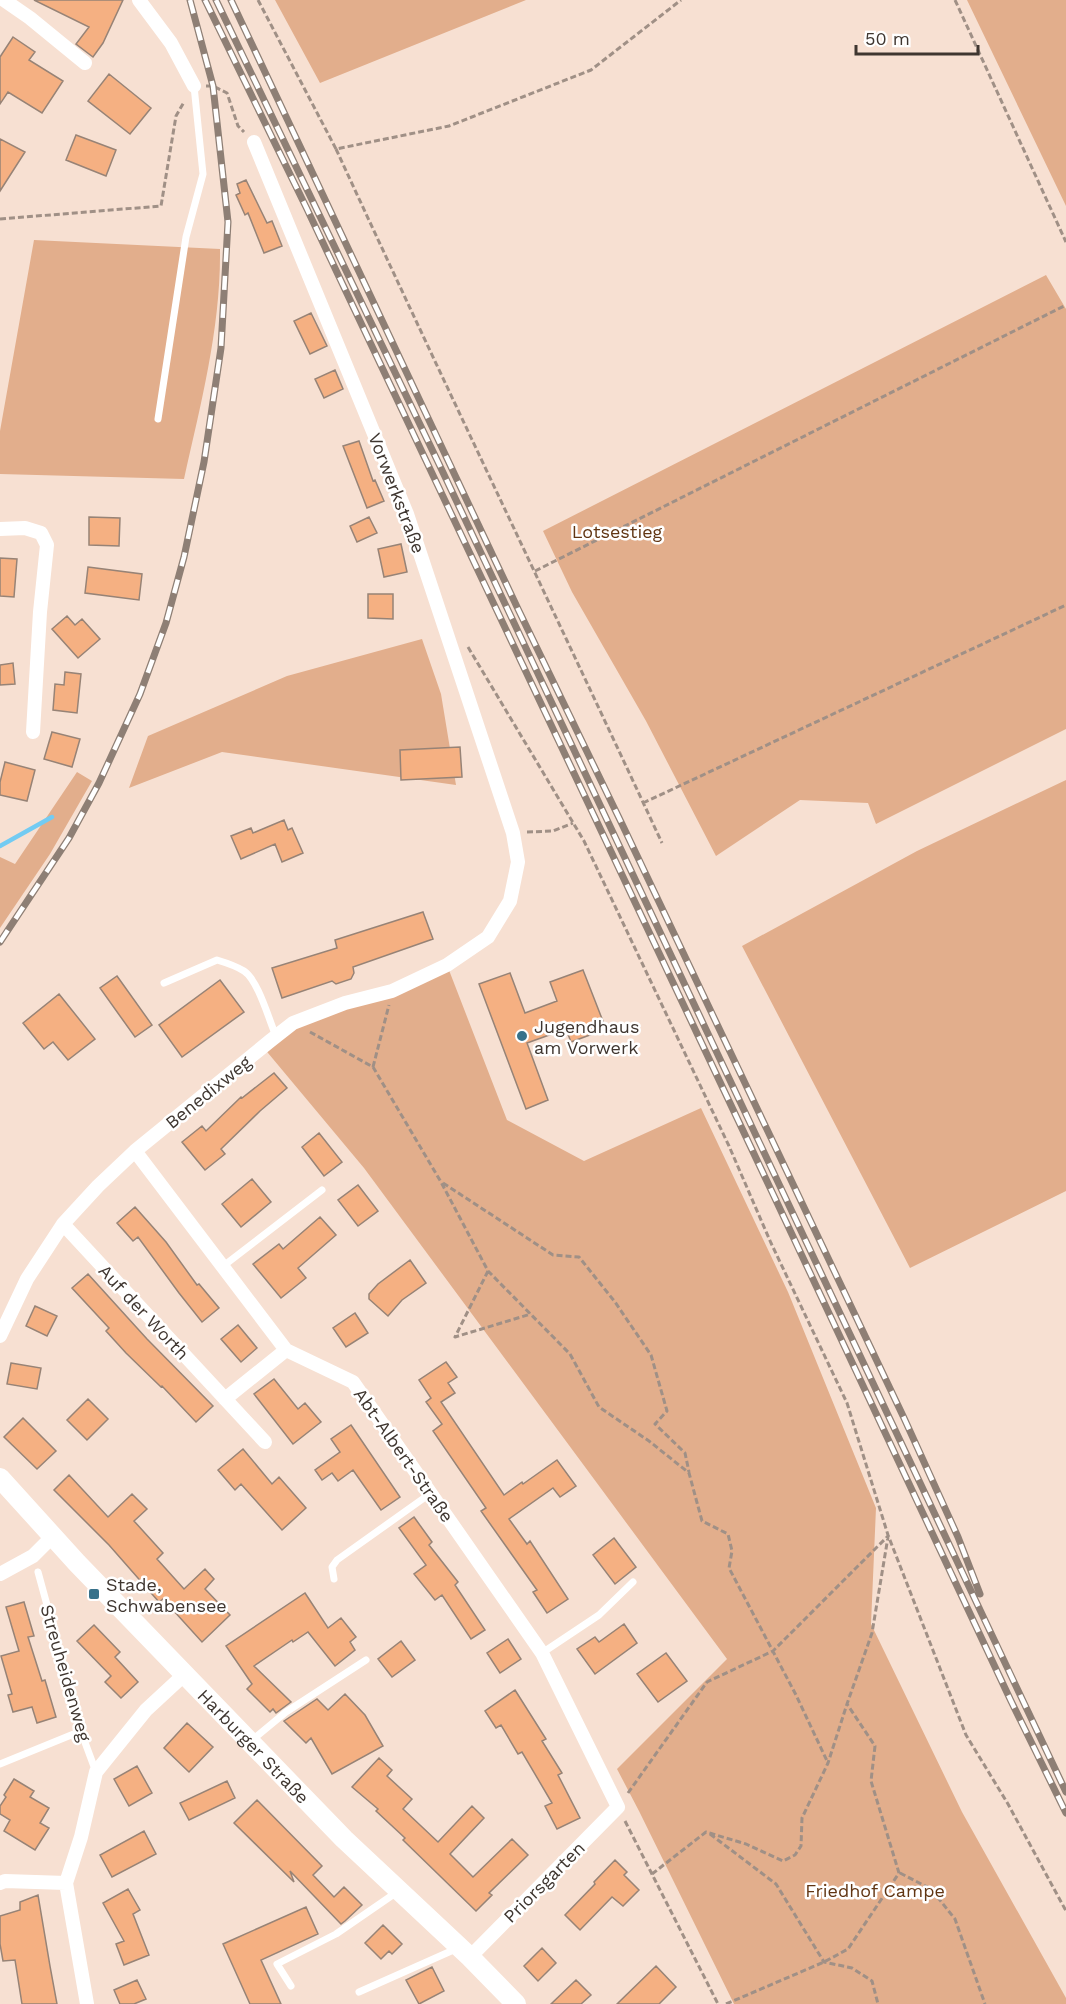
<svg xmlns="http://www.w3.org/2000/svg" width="1066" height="2004" font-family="'Work Sans',sans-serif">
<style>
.green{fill:#e2ae8c}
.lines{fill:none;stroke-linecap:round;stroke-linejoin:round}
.stream{stroke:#73cbf2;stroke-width:4.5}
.building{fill:#f5b082;stroke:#978376;stroke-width:1.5}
.path{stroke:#a09086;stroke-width:3;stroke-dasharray:6 3;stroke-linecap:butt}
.service{stroke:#fff;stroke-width:7}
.minor{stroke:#fff;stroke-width:14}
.secondary{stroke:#fff;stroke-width:20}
.rail-casing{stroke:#8e7f75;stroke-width:7}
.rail{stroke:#fff;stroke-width:4.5;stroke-dasharray:14;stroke-linecap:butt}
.poi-dot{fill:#37718a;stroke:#fff;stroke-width:2}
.labels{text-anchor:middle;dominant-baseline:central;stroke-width:5;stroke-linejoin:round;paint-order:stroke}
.street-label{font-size:18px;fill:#3f3630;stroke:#fff}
.park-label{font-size:18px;fill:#613512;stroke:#fff}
.poi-label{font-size:18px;fill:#3f3630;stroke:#fff;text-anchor:start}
</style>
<rect width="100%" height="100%" fill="#f7e0d2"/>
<!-- green -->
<path class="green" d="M275,0H526L320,83Z
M967,0H1066V206Z
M34,240L220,249C221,327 201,403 184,479L0,474V431Z
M1046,275L1066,309V729L876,824L868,803L800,800L716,856L646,721L572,592L543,531Z
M422,639L441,694L456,785L222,752L129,788L148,736L287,676Z
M77,772L92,781L50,854L0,928V857L15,864Z
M1066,780V1191L910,1268L742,946L917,851Z
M447,965L507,1120L584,1161L701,1108L788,1292L876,1508L871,1624L962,1812L1066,1998V2004H734L639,1811L617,1769L727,1659L364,1168L263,1047L293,1023Z"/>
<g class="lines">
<!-- stream -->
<path class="stream" d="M0,846L52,817"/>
</g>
<!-- building -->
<path class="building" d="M34,0H123L103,43L93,57L76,44L89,27Z
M13,37L35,52L29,60L63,81L42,113L8,92L0,104V57Z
M109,74L151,108L130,134L88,101Z
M76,135L116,150L106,176L66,160Z
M0,139L25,152L0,191Z
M246,180L267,223L272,221L282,246L264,253L248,213L245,215L236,195L240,193L237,184Z
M311,313L327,346L310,354L294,321Z
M335,370L343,389L324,398L315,379Z
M359,441L373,481L375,480L384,501L367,508L343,446Z
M89,517L120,518L119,546L89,545Z
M369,517L377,533L357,542L350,526Z
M401,544L407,572L384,577L378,549Z
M0,558L17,559L14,597L0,596Z
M88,567L142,574L139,600L85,593Z
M368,594H393V619L368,618Z
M67,616L75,625L82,619L100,639L78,658L52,629Z
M13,663L15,684L0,685V665Z
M65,672L81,674L77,713L53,710L55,684L64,685Z
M52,732L80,739L72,767L44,759Z
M460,747L462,777L401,780L400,750Z
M5,762L35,770L27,801L0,795V782Z
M284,820L288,830L292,828L303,853L282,862L275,844L241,859L231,836L251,828L253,833Z
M423,912L433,939L353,967L354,973L351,979L336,984L332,981L282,998L272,968L337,948L335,940Z
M583,970L606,1029L571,1042L566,1029L527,1043L548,1100L526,1109L479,984L510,973L525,1013L557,1001L550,982Z
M117,976L152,1025L135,1037L100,988Z
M220,980L244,1012L182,1057L159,1025Z
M59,994L95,1039L68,1060L53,1042L44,1049L23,1023Z
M274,1073L287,1088L260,1111L221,1149L225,1154L205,1170L182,1142L202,1126L206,1131L241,1097L242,1098Z
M319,1133L342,1162L324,1176L302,1147Z
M252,1179L271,1202L241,1227L222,1204Z
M358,1185L378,1211L358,1226L338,1200Z
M135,1207L166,1242L197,1285L199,1284L219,1308L202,1322L179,1293L138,1237L133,1241L117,1223Z
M320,1217L336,1235L298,1268L306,1278L281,1298L253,1264L279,1244L283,1249Z
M410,1260L426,1283L402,1300L388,1316L369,1299V1294L378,1284Z
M88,1274L147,1339L213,1406L196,1422L162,1386L161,1387L126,1353L106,1331L109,1328L72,1288Z
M35,1306L57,1316L47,1336L26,1326Z
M355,1313L368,1333L346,1347L333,1328Z
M238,1325L257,1348L241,1362L221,1339Z
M446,1362L457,1377L448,1383L455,1393L441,1402L504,1495L522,1482L523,1484L557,1460L576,1486L560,1497L553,1488L509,1519L527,1544L530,1541L568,1599L547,1613L533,1592L537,1590L481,1511L486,1508L433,1431L442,1424L426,1402L431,1398L419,1380Z
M11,1363L41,1368L37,1389L7,1384Z
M274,1379L298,1409L305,1403L321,1422L293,1444L254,1394Z
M88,1399L108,1419L87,1440L67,1420Z
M23,1418L56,1451L37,1469L4,1437Z
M351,1425L400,1497L381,1510L353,1470L338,1481L332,1473L322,1480L315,1470L340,1452L331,1439Z
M243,1449L272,1484L279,1477L306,1508L282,1530L241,1484L235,1490L218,1470Z
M69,1475L108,1517L132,1494L147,1509L134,1521L163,1553L157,1559L184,1589L205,1569L214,1579L205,1589L230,1615L202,1642L163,1599L159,1602L109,1545L54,1490Z
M414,1517L432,1542L429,1545L458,1582L455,1585L485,1630L471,1639L442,1595L435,1600L414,1574L426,1565L399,1528Z
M614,1538L636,1567L615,1584L593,1555Z
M305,1593L328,1628L341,1618L356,1637L350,1642L355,1650L335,1666L308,1632L293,1642L292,1640L254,1666L291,1702L276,1713L273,1709L270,1712L247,1689L252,1684L226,1646Z
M24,1602L34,1636L28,1637L42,1681L45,1680L56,1717L37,1723L32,1707L13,1712L8,1695L12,1694L1,1656L19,1651L6,1607Z
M624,1624L637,1643L595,1674L577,1649L595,1637L599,1642Z
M94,1625L120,1652L115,1657L138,1682L121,1698L105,1682L111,1676L77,1641Z
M508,1639L521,1659L500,1673L487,1653Z
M401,1641L415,1660L392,1677L378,1659Z
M666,1653L687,1681L658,1702L637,1674Z
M515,1690L546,1739L542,1741L562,1773L558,1775L580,1818L557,1829L545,1806L552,1803L522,1752L518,1754L501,1725L496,1728L485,1711Z
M345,1694L365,1715L383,1746L332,1774L311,1738L306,1743L284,1721L317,1699L328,1710Z
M187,1723L213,1747L189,1772L164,1748Z
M379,1758L392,1770L387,1776L412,1799L403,1809L438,1842L472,1806L484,1818L450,1854L473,1877L512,1839L528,1855L489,1893L492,1895L476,1911L403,1840L405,1838L376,1811L378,1809L352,1787Z
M137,1766L152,1793L129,1806L114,1779Z
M14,1779L34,1791L30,1797L49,1808L40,1823L49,1828L35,1850L4,1831L10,1820L0,1814V1806L6,1797L4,1795Z
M227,1781L235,1798L189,1820L180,1803Z
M257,1800L322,1866L313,1875L334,1897L344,1887L362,1905L345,1921L341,1924L290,1871L294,1882L234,1823Z
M144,1831L156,1854L112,1877L100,1855Z
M615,1860L627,1872L624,1875L639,1890L623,1906L612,1897L580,1930L565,1915L595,1884L594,1882Z
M128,1889L140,1910L133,1914L149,1955L124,1965L116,1944L124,1941L103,1903Z
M38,1895L50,1966L57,2004H22L15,1960L3,1961L0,1944V1916L20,1910V1902Z
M306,1907L318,1934L261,1960L281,2004H250L223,1944Z
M383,1925L402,1944L392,1954L389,1951L381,1959L365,1943Z
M542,1948L556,1963L538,1981L524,1966Z
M656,1966L676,1987L659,2004H617Z
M432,1967L444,1991L419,2004L406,1980Z
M137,1980L146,1999L134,2004H120L114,1990Z
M576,1980L591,1995L581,2004H551Z"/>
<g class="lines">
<!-- path -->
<path class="path" d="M258,0L336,149L449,126L591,70L681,0
M955,0L1066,242
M206,86H213L227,93L238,126L244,132
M336,149C443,381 554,611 662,843
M0,219L161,206L176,116L184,102
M535,571L1066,305
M468,647L584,841L729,1146L771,1243L847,1403L888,1535L966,1735L1008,1804L1066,1911
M643,803L1066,605
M527,832L553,831L573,823
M310,1032L373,1067L441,1182L488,1271L570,1354L599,1407L649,1441L689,1473L702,1521L728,1534L732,1551L729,1568L796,1695L828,1763
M373,1067L389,1005
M443,1183L553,1255L579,1257L615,1302L651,1355L667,1411L655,1424L685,1453L689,1472
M488,1271L455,1337L531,1314
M628,1793L707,1682L773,1651L888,1536
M625,1821L718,2004
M710,1834L776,1884L824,1962L852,1968L872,1981L878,2004
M900,1873L931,1889L955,1919L985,2004
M652,1874L706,1832L746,1844L783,1861L795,1855L801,1846L802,1818L828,1763L847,1704L872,1633L888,1537
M726,2004L824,1962L848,1949L899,1873L871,1781L875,1746L847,1704"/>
<!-- service -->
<path class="service" d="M158,419L186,237L203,174L194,86
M164,983L217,960C227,963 236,966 244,971C258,980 269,1020 276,1036
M222,1267L322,1190
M38,1572L83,1737L96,1772
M334,1579L332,1567L337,1560L431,1493
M542,1653L599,1615L633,1582
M251,1741L286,1712L366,1660
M0,1764L81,1731
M291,1986L277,1964L336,1934L397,1892
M359,1992L458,1948"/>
<!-- minor -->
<path class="minor" d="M4,0L30,18L85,63
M139,0L171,43L194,86
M0,529L25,528L41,533L47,545L40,612L33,732
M135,1151L286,1350L353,1382L542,1653L618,1807L470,1957
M63,1224L265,1442
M0,1336L27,1279L63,1224L98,1186L135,1151L270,1041L293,1023L345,1003L392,991L447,965L488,937L510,901L518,862L513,833L407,514L254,142
M225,1399L286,1350
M0,1574L33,1556L53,1536
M0,1883L5,1881L66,1883
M87,2004L66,1883L81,1837L96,1772L146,1710L186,1673"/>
<!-- secondary -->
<path class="secondary" id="s1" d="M0,1478L77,1563L344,1839L470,1957L516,2004"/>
<!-- rail casing -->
<g class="rail-casing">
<path id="rail" d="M205,0L307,209L773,1194L1011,1701L1066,1813
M216,0L439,464L1066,1792
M231,0L518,609L622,824L904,1418L958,1537L980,1594
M0,942L69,838L99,783L140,694L166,623L184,557L204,462L221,348L228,222L213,86L190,0"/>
</g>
<!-- rail -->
<use href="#rail" class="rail"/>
</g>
<!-- markers -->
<g class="poi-dot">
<circle cx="522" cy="1036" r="6"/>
<rect x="88" y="1588" width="12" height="12" rx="3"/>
</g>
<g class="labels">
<!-- street labels -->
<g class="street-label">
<text transform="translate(397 493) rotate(69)">Vorwerkstraße</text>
<text transform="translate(208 1092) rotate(-39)">Benedixweg</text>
<text transform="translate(144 1312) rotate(47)">Auf der Worth</text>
<text transform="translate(404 1455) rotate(55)">Abt-Albert-Straße</text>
<text transform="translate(66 1673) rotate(74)">Streuheidenweg</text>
<text stroke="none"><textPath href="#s1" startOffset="369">Harburger Straße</textPath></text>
<text transform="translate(544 1882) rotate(-45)">Priorsgarten</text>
</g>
<!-- park labels -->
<g class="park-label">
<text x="617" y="531">Lotsestieg</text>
<text x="875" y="1890">Friedhof Campe</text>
</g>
<!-- poi labels -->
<g class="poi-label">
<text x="534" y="1026">Jugendhaus<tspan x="534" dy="21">am Vorwerk</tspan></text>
<text x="106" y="1584">Stade,<tspan x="106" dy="21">Schwabensee</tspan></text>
</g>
</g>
<!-- scale -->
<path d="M856 45v9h122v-9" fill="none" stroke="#3f3630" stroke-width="3"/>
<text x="865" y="45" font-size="18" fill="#3f3630" stroke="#ffffff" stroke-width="4.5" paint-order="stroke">50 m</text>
</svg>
